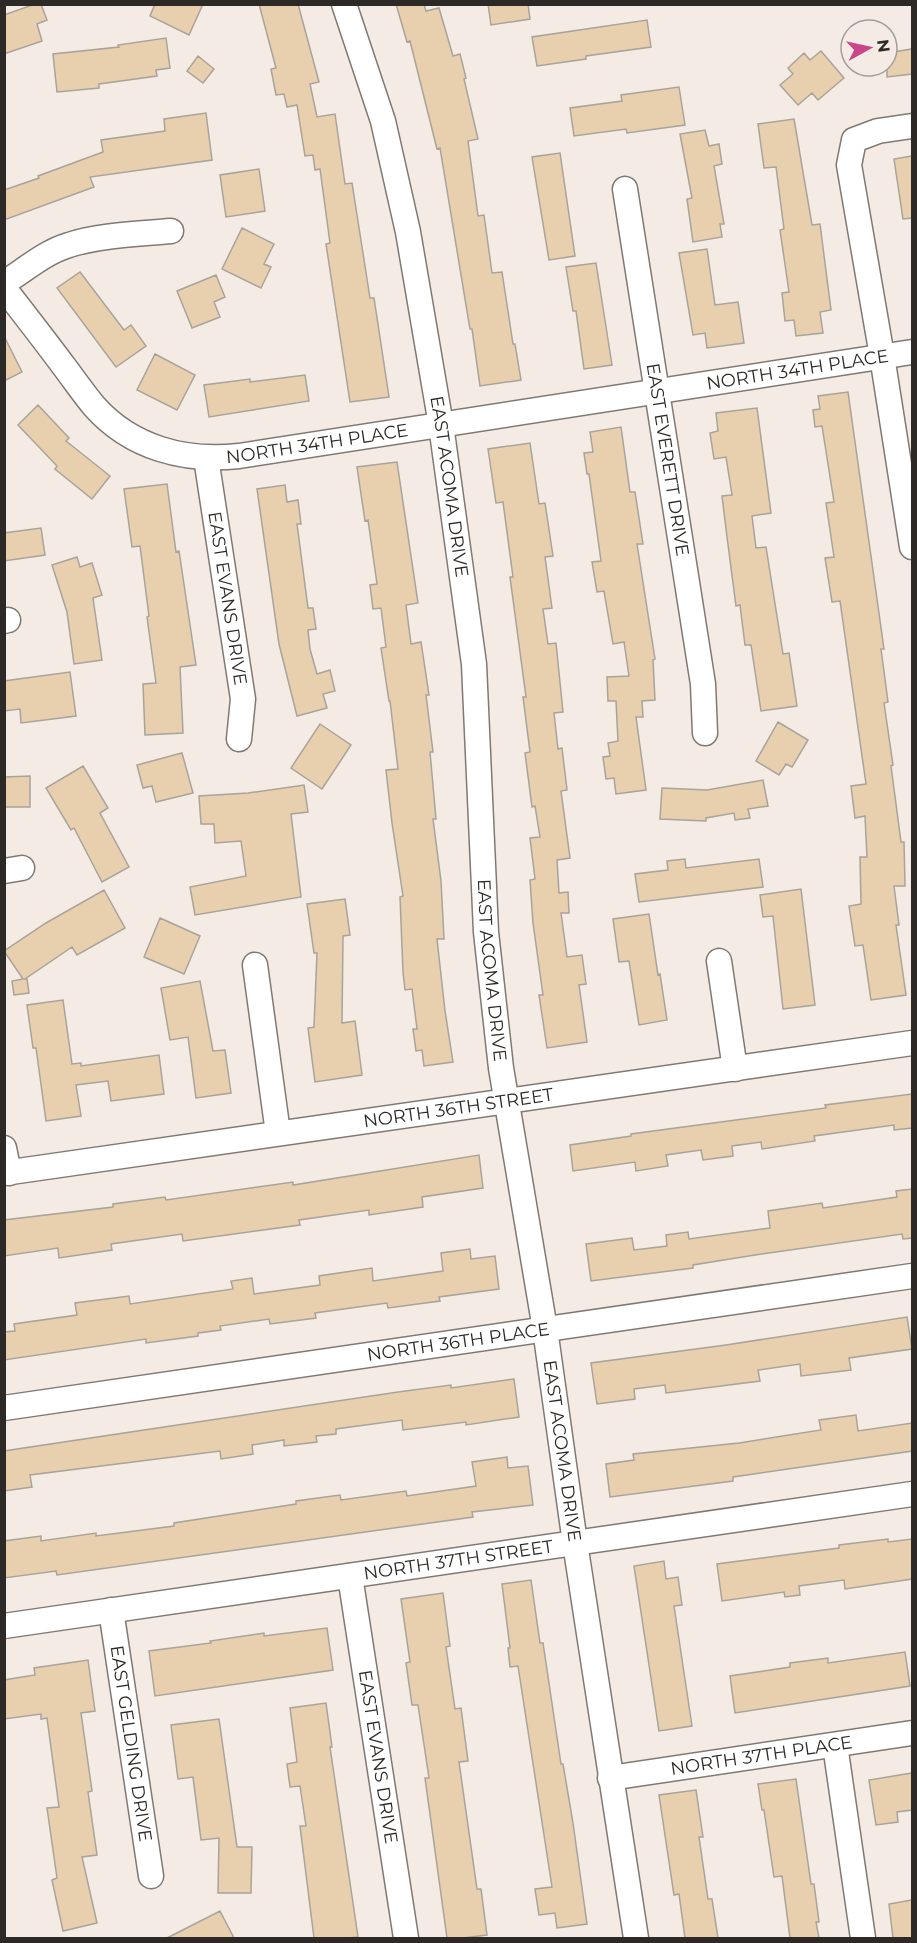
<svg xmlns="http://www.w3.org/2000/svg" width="917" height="1943" font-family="Montserrat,sans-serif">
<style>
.building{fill:#e8d0af;stroke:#a9a39b;stroke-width:1.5}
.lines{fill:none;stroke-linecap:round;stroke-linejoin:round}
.minor-casing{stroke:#807972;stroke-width:27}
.minor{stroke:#fff;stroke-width:24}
.labels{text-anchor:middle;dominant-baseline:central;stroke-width:4.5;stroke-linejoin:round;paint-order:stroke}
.street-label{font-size:18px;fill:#2c2926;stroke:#f3ebe4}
</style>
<rect width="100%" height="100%" fill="#f3ebe4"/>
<!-- building -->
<path class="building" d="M35,4H41L47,20L37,24L42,41L4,54V15Z
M155,4H203L189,35L150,16Z
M259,4H298L319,82L310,84L317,117L335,114L345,184L352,183L370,298H374L389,397L350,402L326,244L330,243L320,169L315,170L313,155L305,156L297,105L287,107L284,94L276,95L271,69L276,68Z
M396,4H424L426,11L439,8L453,56L460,54L466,78L464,79L478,139L468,141L478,216L484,215L492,273L502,272L513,344H515L521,380L480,386L472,329H470L440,148L437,149L410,41L407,42Z
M488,4H528L530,19L491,25Z
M647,20L651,47L586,56V59L537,66L532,37Z
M166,38L170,68L156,70L157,76L99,84V88L57,92L53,54L119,47L118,45Z
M912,49V74L887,77V53Z
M821,51L844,78L818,100L812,93L798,105L780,85L793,74L788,68L804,53L810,60Z
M198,56L214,69L203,83L187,71Z
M679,87L685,125L627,133L626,129L574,136L570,108L622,101L621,95Z
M206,113L212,160L90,177L94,187L4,220V190L39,178L38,176L103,152L101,140L165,131L164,119Z
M794,119L812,225L820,224L831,310L820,312L823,333L796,336L794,320L785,321L782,293L789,292L780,230L784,229L776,167L764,168L758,124Z
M705,130L709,146L719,144L722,164L714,166L724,224H720L722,237L693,242L687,199L692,198L680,134Z
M560,153L575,256L549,260L532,157Z
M912,156V218L903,219L894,159Z
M259,169L265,211L226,217L220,175Z
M242,228L274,244L264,264L271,267L261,288L222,269Z
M707,249L715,305L738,302L744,343L707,348L705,333L693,335L679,253Z
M596,263L612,365L584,369L576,311H573L566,267Z
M80,272L124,330L131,325L146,346L116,367L57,288Z
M216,275L225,297L214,302L220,317L192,328L177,291Z
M4,336L22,372L4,381Z
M155,354L195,375L177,410L137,390Z
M305,375L309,401L209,417L204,385L250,379V382Z
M848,392L884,649H881L888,702L884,703L893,765L891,766L901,842H904L905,886H894L899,925H896L906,995L871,1000L863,945L855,946L849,906L861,904L860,857H867L865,816L855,818L851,786L866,784L840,601L832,602L825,558L834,557L826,503L834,502L822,426L815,427L813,410L820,409L818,396Z
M38,405L69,438L66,441L110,476L92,499L55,469L57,466L18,425Z
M757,408L771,513L752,516L756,548L766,547L783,654L789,653L797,706L761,711L751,645H745L740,605L736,606L727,537L722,496L732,495L726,457L714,459L710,433L718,431L716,413Z
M621,427L630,492H635L643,544H637L655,659L653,660L655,700L642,701L643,717H636L646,790L616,794L614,778L606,779L603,757L610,756L608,743L618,741L616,701H608L607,677L629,676L624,642L613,644L604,591L597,592L592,562L601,561L589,474H587L584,453L593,452L590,432Z
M530,443L539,504L545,503L553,556L545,557L552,608L543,609L548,644L556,643L563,712L554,713L558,749L562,748L567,790L561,791L570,858L557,860L559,893L568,892L569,913H561L567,957L582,955L586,984L579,985L587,1042L547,1048L539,995H543L533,923L530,880L535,879L530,838L540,837L535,806L532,807L525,753L530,752L523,697H526L510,577H513L503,502L496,503L488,449Z
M397,462L418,603L406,605L411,644L421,642L429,695H426L433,752H430L436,819H433L441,881L444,939H437L445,1011L453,1062L424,1066L422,1050L416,1051L413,1029H417L412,989L405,990L403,972L400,897L403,896L392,823L386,770L398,769L390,701H389L381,648L386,647L381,608L373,609L370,585L377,584L368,520L365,521L357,467Z
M167,484L176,552L179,551L196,665L180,667L183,733L145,735L143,684L156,683L147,617L149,616L140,546L132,547L124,489Z
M285,485L287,502L298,500L301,524H297L308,608H313L316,629L308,630L310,649L317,674L330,670L335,691L323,694L327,708L297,716L279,644L257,489Z
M41,528L45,555L4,561V533Z
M77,557L80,567L92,563L102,595L93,598L102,660L74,664L67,612L52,565Z
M70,672L76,716L21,723L20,709L4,711V681Z
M778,722L808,740L792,767L786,764L779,775L756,761Z
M320,724L351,745L322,789L291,768Z
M182,753L193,793L156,802L152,786L143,788L137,765Z
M83,766L108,808L100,813L129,867L102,882L74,828L71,830L46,788Z
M30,776V807H4V777Z
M763,780L768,806L748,809L750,818L735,820L734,813L706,818V821L660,819L662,788L707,790Z
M304,785L308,812L291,814L301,897L195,915L190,887L246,876L241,841L215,843L214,824H201L199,796L248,793Z
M685,859L686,868L759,859L763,887L639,902L635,874L668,870L667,861Z
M801,889L815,1005L783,1009L773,916L763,917L760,895Z
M104,890L125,928L77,955L72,947L25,979H27L29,993L14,995L12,981L23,979L4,951L46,923Z
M345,899L350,935L343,936L342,1023L355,1021L362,1075L315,1082L308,1028L314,1027L317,953H314L307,904Z
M649,914L658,975L660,974L667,1020L639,1025L629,961L619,962L613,919Z
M160,918L200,936L184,974L144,957Z
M200,981L213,1051L225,1050L231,1093L196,1098L188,1037L170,1040L161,988Z
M63,1000L72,1064L81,1063V1066L159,1055L164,1094L111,1101L108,1081L76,1085L81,1116L46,1121L36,1048H33L27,1005Z
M912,1094V1128L894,1130V1125L814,1136L815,1141L762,1149L761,1142L732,1146L733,1156L703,1160L701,1150L666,1155L668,1166L636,1171L635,1162L573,1171L570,1145L631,1136V1134L826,1108L825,1105Z
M479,1155L483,1188L422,1197L423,1207L369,1215V1210L299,1220L300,1225L183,1241L182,1234L111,1244L112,1250L59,1258L58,1248L4,1256V1220L113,1207V1204L165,1197L166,1200L293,1182V1185Z
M912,1189V1238L903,1239L902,1234L755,1255L693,1265V1268L591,1281L586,1244L632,1238L634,1250L667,1246L666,1235L688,1232L689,1239L770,1228L768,1211L822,1203L823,1208L897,1197L896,1191Z
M470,1249L471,1259L495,1256L499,1289L439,1297L440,1301L388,1308L387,1303L315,1313L316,1318L270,1324L269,1319L220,1326L221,1330L198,1333V1336L146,1343V1339L4,1360V1332L15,1331L14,1324L77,1315L75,1303L129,1296L130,1304L233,1289L231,1281L252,1278L254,1294L320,1285L319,1276L372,1268L373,1281L443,1271L441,1253Z
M907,1317L912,1349L849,1358L851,1370L801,1376L800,1364L758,1370L760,1381L666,1393L665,1385L634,1389L635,1399L597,1404L591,1363L726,1345Z
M514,1379L519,1417L466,1425V1422L403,1430L402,1420L336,1429V1434L316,1436L317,1442L284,1446V1440L252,1445L253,1454L221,1459L220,1451L30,1475L32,1487L4,1491V1451L398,1392L451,1385V1388Z
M856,1415L858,1431L912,1423V1451L733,1477V1481L610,1497L606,1464L634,1460L633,1454L739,1443L821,1430L819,1420Z
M507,1457L508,1468L528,1466L533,1505L472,1512L473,1517L57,1575L56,1571L4,1578V1541L41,1536V1541L96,1533V1536L174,1526V1523L296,1504V1501L340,1495L341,1500L406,1491L407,1496L476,1486L472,1462Z
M888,1539V1542L912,1539V1579L845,1589L844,1580L799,1586L800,1595L785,1597L784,1592L722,1601L717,1564L839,1548V1545Z
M664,1561L666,1579L678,1577L682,1605L674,1606L692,1726L659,1731L634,1566Z
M531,1580L540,1643H543L561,1764H563L573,1823L587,1924L557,1928L555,1913L539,1915L535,1889L552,1887L518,1666L510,1667L508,1648H510L502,1584Z
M443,1593L450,1646L446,1647L455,1709L461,1708L468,1761L459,1762L477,1889H481L487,1935L463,1938H447L425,1778H429L418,1705H412L406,1663L410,1662L401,1599Z
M327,1628L333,1670L155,1696L149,1651L211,1643L210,1641L264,1633V1636Z
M905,1652L910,1686L735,1713L730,1676L790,1667V1663L828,1658V1663Z
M88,1660L95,1711L81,1713L92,1791L88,1792L97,1855L82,1857L97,1923L63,1931L52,1880L57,1878L47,1808L59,1807L47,1718L41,1719V1714L4,1719V1680L35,1675L34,1668Z
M326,1703L332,1747H330L358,1937L348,1938H314L300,1826H306L300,1786L290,1787L287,1764L297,1762L290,1708Z
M219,1719L237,1847H252L251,1893H218L219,1838L201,1840L193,1777L178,1779L171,1725Z
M912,1773V1810L897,1812L898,1822L876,1825L869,1780Z
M796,1779L811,1884H814L819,1922H816L819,1938H790L782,1876L774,1877L764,1810H762L758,1784Z
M696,1790L703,1837H699L708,1899H712L718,1938H685L679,1894L674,1895L666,1842L659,1795Z
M912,1900V1938H893L889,1904Z
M220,1911L234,1938H167Z"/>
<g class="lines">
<!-- minor casing -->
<g class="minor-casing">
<g id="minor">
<path id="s1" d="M344,4L383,121L408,232L441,425L474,664L486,932L501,1068L545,1329L575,1543L636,1938"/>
<path d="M912,126L878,131L854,140L849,165L882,356L912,547"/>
<path id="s2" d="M625,189L703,684L705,733"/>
<path d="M4,283C25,270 45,252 69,245C99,235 140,234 171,231"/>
<path id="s3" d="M4,288C25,315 46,342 66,369C75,381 84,394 94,406C131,448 185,462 239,456L912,352"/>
<path id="s4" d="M206,458L243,699L239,739"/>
<path d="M4,621L8,620"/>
<path d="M4,871L22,868"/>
<path d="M719,961L735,1069"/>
<path d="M255,965L278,1133"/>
<path d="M4,1148L9,1173"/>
<path id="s5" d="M4,1173L912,1043"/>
<path id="s6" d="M4,1408L912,1276"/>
<path id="s7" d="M350,1576L406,1938"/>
<path id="s8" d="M111,1610L151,1876"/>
<path id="s9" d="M4,1626L912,1494"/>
<path d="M835,1745L863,1938"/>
<path id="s10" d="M610,1778L912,1733"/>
</g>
</g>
<!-- minor -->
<use href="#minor" class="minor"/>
</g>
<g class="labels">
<!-- street labels -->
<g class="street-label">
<text stroke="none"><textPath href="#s3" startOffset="873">NORTH 34TH PLACE</textPath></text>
<text stroke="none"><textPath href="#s3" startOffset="387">NORTH 34TH PLACE</textPath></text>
<text stroke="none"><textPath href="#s2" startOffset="274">EAST EVERETT DRIVE</textPath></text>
<text stroke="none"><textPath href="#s1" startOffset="495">EAST ACOMA DRIVE</textPath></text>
<text stroke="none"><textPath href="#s4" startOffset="142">EAST EVANS DRIVE</textPath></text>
<text stroke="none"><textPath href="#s1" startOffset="981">EAST ACOMA DRIVE</textPath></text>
<text stroke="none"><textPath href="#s5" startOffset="459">NORTH 36TH STREET</textPath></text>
<text stroke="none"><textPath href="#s6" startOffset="459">NORTH 36TH PLACE</textPath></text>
<text stroke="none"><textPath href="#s1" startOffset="1467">EAST ACOMA DRIVE</textPath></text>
<text stroke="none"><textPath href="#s9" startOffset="459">NORTH 37TH STREET</textPath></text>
<text stroke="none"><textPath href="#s8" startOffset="135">EAST GELDING DRIVE</textPath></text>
<text stroke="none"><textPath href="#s10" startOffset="153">NORTH 37TH PLACE</textPath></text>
<text stroke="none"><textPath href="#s7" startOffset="183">EAST EVANS DRIVE</textPath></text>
</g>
</g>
<!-- border -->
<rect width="917" height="1943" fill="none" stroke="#2c2926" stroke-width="12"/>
<!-- north arrow -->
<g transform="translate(869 48) rotate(82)"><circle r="28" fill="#f3ebe4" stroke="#a39d98" stroke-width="1.5"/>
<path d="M0-4.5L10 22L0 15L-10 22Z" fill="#ca4589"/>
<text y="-9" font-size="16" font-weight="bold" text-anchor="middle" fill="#2c2926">N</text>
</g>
</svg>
